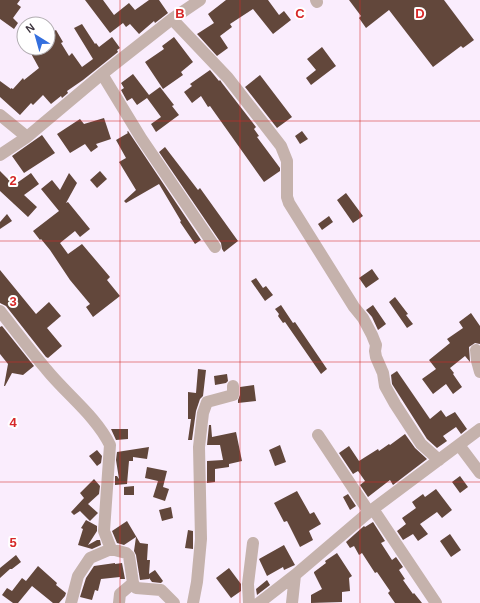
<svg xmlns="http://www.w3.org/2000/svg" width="480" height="603" font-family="Arial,sans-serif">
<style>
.building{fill:#62473b}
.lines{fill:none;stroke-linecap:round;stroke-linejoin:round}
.minor{stroke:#c5b2ac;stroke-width:12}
.grid{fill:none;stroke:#d62828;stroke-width:1;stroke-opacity:0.55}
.grid-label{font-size:13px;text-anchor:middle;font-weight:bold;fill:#d62828;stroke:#fff;stroke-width:4;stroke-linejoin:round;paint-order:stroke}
</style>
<rect width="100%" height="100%" fill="#faedfd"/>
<!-- building -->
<path class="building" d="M0,0H20L17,4L21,7L13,18L18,23L14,29L0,19Z
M85,0H103L114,15L129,3L135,10L149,0H159L168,13L155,23L154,21L139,34L130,24L126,27L123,23L110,33Z
M226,0H268L279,15L284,11L291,20L273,34L253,9L230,24L232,27L220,36L228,48L217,56L197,34L214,23L208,14Z
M349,0H444L474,40L463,48L461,46L433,67L389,10L366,28L359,18L361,16Z
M82,24L95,44L96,43L99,47L112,37L120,48L117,50L118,52L83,80L67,91L68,93L62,98L61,96L51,104L43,95L33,105L31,103L20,115L0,97V81L11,89V88L13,89L23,78L24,80L39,68L28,48H48V34L56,30L63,42L61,43L69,56L72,53L82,67L93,59L74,28Z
M174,37L193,62L181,72L183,75L163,89L145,62L164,49L162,46Z
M322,47L336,66L311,85L306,78L316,70L307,59Z
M210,70L219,81L220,80L222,83L256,127L254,129L259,136L257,137L280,168V171L264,182L210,106L208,107L201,96L192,103L184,92L192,86L190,84Z
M133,74L149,95L160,87L174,105L172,106L179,115L156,132L151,124L161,117L147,98L137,105L132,98L127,101L121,90L124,88L121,83Z
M260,75L292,117L277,128L245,87Z
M104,118L111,139L96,144L98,147L91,152L85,144L70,153L57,134L80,119L84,124Z
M128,131L201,240L195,244L180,222L181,221L159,184L126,203L124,201L136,190L119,162L126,158L116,140L128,133L127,132Z
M302,131L308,139L300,144L295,136Z
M42,135L55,153L24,173L12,156Z
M165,147L198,190L200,188L238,241L224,252L222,249L221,243L159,152Z
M0,171L14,185L31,173L39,184L24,195L37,207L28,217L0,191Z
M100,171L107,179L97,188L90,180Z
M69,173L77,183L66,203L68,202L90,229L80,237L75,231L60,243L68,254L82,244L110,277L107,280L120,296L93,317L86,307L90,304L70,280L50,250L41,239L40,240L33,231L59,211L41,189L52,180L60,190Z
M346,193L363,216L353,223L337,200Z
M7,214L12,221L0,229V222Z
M329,216L333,222L322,230L318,224Z
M372,269L379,279L366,288L359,278Z
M0,270L36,314L49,302L61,316L47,328L62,346L48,358L46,357L6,306L0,303Z
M256,278L263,288L266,286L273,295L265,301L251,281Z
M395,297L408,314L406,315L413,324L407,328L389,302Z
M281,305L293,323L295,322L327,369L321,374L285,322L283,323L278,316L279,314L275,309Z
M373,305L386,324L378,330L372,317L366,310Z
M471,313L480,326V344L475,343L469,347L470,362L465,356L450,368L454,373L453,374L462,387L453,394L446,384L433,394L422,379L436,369L429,360L450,343L447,339L463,328L459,322Z
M2,326L34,366L23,375L12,373L5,386H4L8,364L0,354V327Z
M198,369L206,370L203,396L200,399L196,411L192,440H188L191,419H188V392L196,393Z
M397,371L430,419L441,410L446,417L455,412L467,429L461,434L456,427L443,436L447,441L437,448L427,439L392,384L391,375Z
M227,374L228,381L226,383L215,385L214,376Z
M254,385L256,401L238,403V400L240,395V387Z
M209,425H211L212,437L236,432L242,461L229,464V467L215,469V482L207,483V461L223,460L220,445H207Z
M111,429H128V439L116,440Z
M405,434L415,448L427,459L393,485L390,480L368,497L360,485L365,481L358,471L353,474L339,453L349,446L359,461L378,449L379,451L389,444L390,445Z
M280,445L286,462L275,466L269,450Z
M149,447L147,459L133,457V461H129L127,484L115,485V476H117L119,479L116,460L117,452Z
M97,450L102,456L101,463L97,466L89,456Z
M147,467L167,471L163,487L169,489L165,501L153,497L158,481L145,478Z
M460,476L468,487L460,493L452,482Z
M94,479L100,486L99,494L88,504L98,513L90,521L80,511L74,515L71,512L84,498L80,493Z
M134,486V495H124V487Z
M436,489L452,510L442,518L437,512L420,524L428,534L418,541L413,534L403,540L397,531L406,524L402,518L416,508L412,502L423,494L425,497Z
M297,491L310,514L314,512L321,524L309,531L313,540L300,547L287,521L284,522L274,503Z
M348,494L356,506L350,510L343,497Z
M171,507L173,518L162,521L159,510Z
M86,520L97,526V531L88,545L97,540H100L101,545L92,549L78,545L83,529L81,528Z
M127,521L140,543L148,544L147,560H150L149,574L155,570L163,581L161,583L152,582L149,578V579L140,580L136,555L134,551L136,537L124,545L117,543L112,531Z
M373,522L385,541L381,543L392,560L396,557L403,567L399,570L405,579L403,580L413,594L414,593L422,603H395L388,593L390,591L377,572L375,573L362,553L359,555L354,546L350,548L346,542L364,526L365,527Z
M188,530L193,531V549L185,548Z
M450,534L461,550L451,557L440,541Z
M284,545L295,565L284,570L283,567L267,576L259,559Z
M337,553L352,576L349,578L350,591L342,592V602L311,603V595L322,589L314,573V572L326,563L325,561Z
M16,555L21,562L12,569H10L0,578V568Z
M115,563V564L122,563L125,579H120V577L101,579L98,591L95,590L92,600L80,597L86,578L94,566Z
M38,566L57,583L56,585L66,593L65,596L59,603H53L32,586L18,603H13L2,595L7,588L12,591L22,578L26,581Z
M229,568L241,584V591L231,598L216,578Z
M267,580L270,585L257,595L256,589Z"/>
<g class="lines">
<!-- minor -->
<path class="minor" d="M316,0L317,2
M172,19L228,78L281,146L287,161V197L289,203L354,307L363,318L372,335L376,345L375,351L376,357L383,373L385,386L395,404L421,444L439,460
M102,74L141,138L215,247
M0,115L27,137
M0,155L27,137L102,74L172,19L200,0
M0,311C15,330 30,350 46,369C66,394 96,416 110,445L104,531L111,549
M476,350L477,361L480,372
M318,435L369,512
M459,445L480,473
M373,509L436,603
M71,603L78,576L90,558L111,549L126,553L129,556L133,583L136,588L161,590L174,603
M119,603L120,594L133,583
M193,603L197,582L201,539L199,447L203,413L207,402L233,395V386
M249,603L248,584L253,543
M259,603L295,575L369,512L480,429
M292,603L295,575"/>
</g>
<!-- grid -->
<path class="grid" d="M120,0V603M240,0V603M360,0V603M0,121H480M0,241H480M0,362H480M0,482H480"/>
<g class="grid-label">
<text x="180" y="18">B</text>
<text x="300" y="18">C</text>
<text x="420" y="18">D</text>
<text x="13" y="185">2</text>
<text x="13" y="306">3</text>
<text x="13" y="427">4</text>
<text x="13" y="547">5</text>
</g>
<!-- north arrow -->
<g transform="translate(36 36) rotate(323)"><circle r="19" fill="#ffffff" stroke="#b1adb1"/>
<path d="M0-3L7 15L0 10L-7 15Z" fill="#346fde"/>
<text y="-6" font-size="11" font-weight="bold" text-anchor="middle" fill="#3b323c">N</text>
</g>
</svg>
